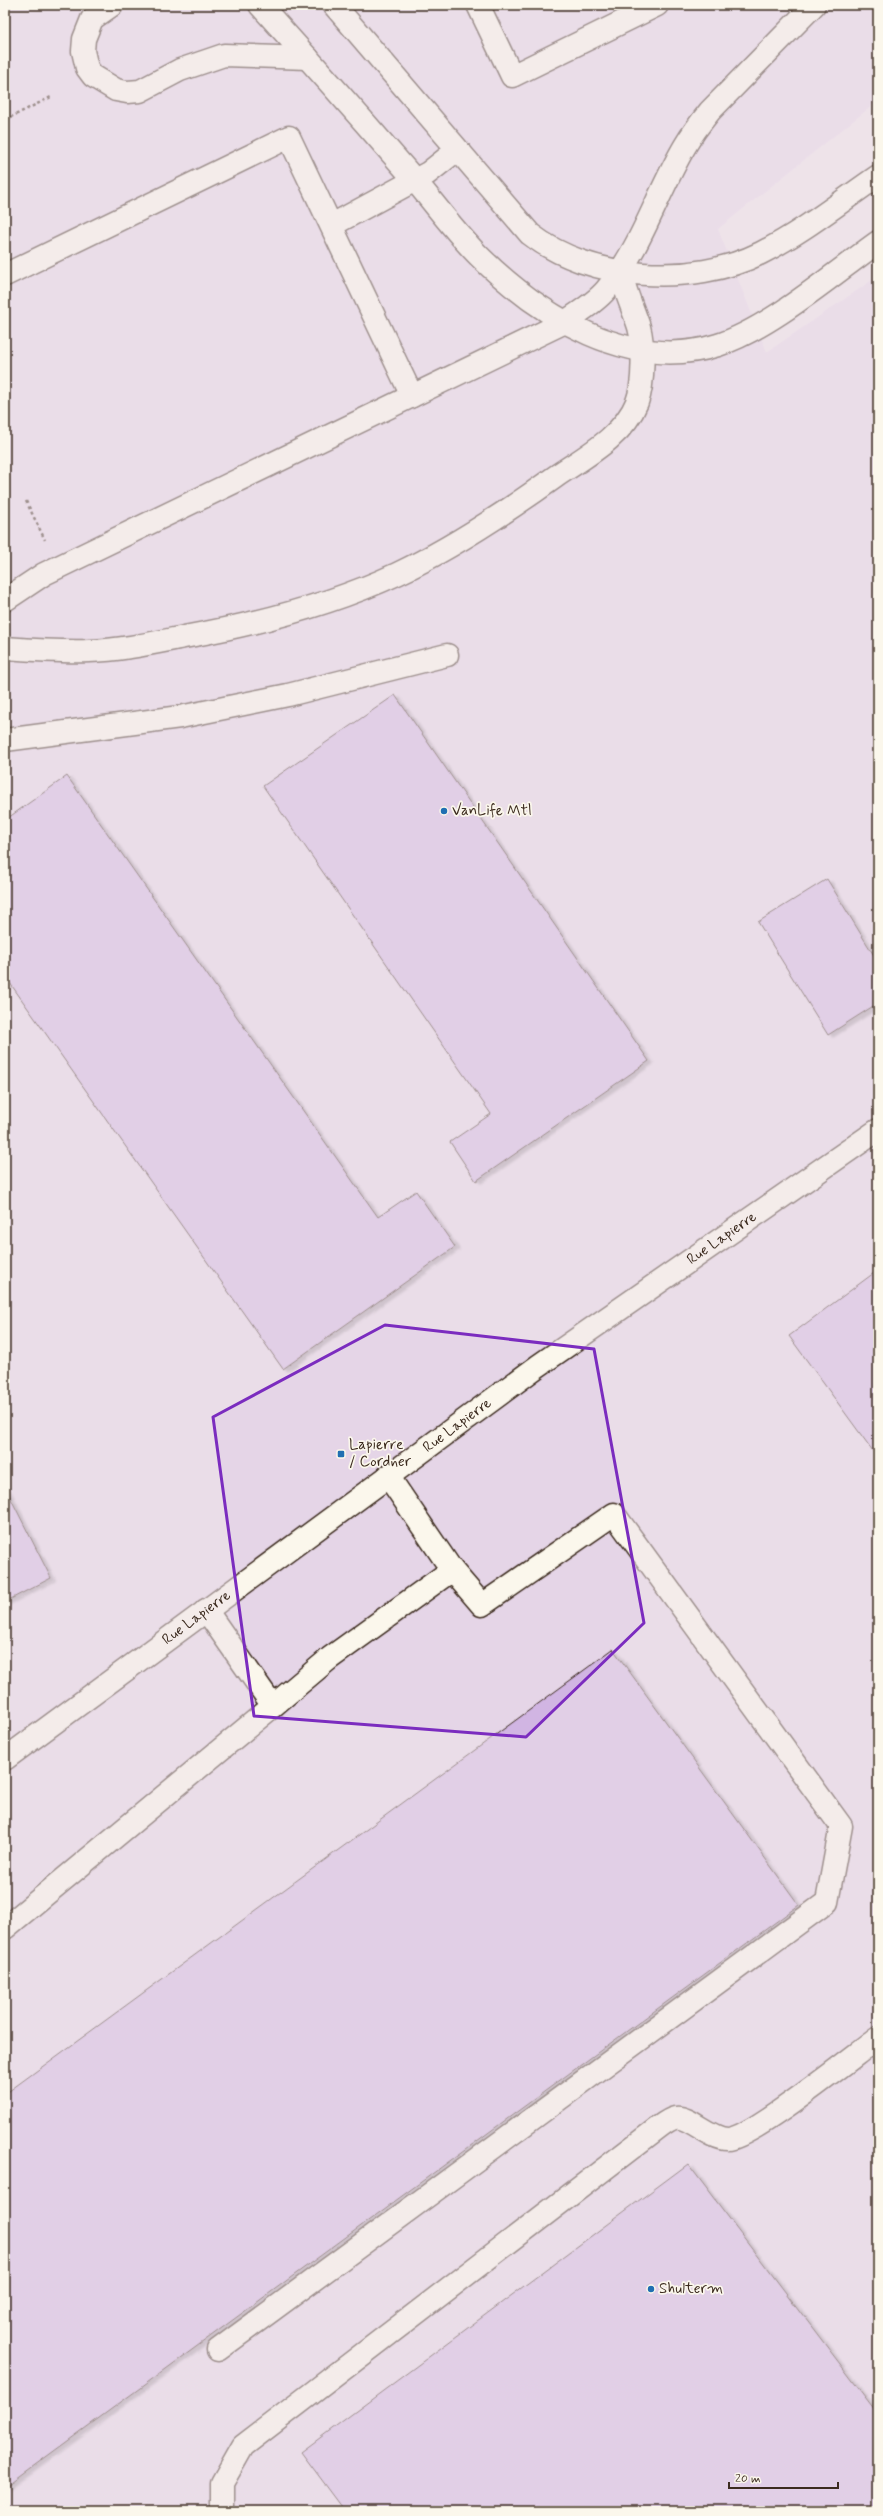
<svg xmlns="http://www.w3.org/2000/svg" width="883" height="2516" font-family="Mynerve,sans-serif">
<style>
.built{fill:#e5d5e7}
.building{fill:#d1b5e3;stroke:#3b2a1e;filter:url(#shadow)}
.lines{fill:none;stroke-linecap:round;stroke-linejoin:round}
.minor-casing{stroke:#3b2a1e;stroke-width:25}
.path{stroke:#3b2a1e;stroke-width:2.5;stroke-dasharray:3 3;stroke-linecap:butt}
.minor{stroke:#fbf7ec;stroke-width:22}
.marked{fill:none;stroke:#7b2cbf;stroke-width:3;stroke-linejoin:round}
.poi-dot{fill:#1f6fb2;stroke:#fbf7ec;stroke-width:1.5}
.labels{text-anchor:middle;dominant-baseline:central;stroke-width:3.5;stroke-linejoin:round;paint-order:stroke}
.poi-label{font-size:15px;fill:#3b2a1e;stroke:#fbf7ec;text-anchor:start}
.street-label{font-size:15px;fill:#3b2a1e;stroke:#fbf7ec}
</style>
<defs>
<filter id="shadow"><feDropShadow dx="4.5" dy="2.5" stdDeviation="1" flood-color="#0004"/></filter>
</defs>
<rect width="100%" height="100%" fill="#eee3e9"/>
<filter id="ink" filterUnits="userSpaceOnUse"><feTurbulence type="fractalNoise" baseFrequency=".025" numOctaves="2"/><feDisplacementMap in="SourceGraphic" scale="8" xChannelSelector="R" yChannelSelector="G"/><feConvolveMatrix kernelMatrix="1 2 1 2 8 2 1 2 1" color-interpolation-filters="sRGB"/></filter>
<g filter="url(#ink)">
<!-- built -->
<path class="built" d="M5,5H878V101L718,229L767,352L878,276V2511H5Z"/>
<!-- building -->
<path class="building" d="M395,695L649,1061L476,1181L450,1142L491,1114L263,786Z
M67,776L378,1217L416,1191L455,1247L283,1369L5,976V820Z
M827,879L878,962V1003L828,1035L758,922Z
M878,1270V1458L789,1336Z
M5,1487L51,1578L5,1602Z
M613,1649L799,1905L5,2487V2094Z
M688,2164L878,2414V2511H345L301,2452Z"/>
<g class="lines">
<!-- minor casing -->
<g class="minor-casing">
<g id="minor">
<path d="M112,5L92,19L84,39L83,51L87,68L93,76L116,90L127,92L140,91L180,70L224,55L308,58"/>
<path d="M260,5C307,57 354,110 400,163C427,193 451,228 480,257C540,316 630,373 718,345C769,329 833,274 878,242"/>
<path d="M334,5L530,234C590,281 693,287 761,253C803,232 840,202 878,176"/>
<path d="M478,5L512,76L657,5"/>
<path d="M332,225L428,173L457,150"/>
<path d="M5,275L289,137L412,396"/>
<path d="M5,600L44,574L565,322C579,312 595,303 606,290C642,247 657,193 685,146C692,134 701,122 710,111L814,5"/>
<path d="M5,648C33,650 61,652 89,651C121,650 153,643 184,637C257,624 330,605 397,574C452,548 505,513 555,477C584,457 623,437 637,402C644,384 644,345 639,327C633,308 624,291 621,271"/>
<path d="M5,740L180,717L288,695L447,655"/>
<path d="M273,1706L330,1658L452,1570"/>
<path id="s1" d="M5,1759L538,1366L878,1130"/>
<path d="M5,1928L273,1706L206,1610"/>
<path d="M218,2350L827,1902L841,1826L614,1514L482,1605L452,1570L388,1476"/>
<path d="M222,2511V2483L243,2446L659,2127C663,2124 670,2119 675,2118C689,2115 709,2139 728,2139C752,2138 852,2057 878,2038"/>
</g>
</g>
<!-- path -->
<path class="path" d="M5,120L53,96
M5,461L7,465
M26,501L45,540"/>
<!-- minor -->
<use href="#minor" class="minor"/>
</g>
</g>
<!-- marked area -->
<path d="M0 0H883V2516H0ZM385,1325L594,1349L644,1623L526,1737L254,1716L213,1417Z" fill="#eee3e9" fill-opacity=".55" fill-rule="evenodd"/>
<path class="marked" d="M385,1325L594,1349L644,1623L526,1737L254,1716L213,1417Z"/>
<!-- markers -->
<g class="poi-dot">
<circle cx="444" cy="811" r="4"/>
<rect x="337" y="1450" width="8" height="8" rx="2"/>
<circle cx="651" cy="2289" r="4"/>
</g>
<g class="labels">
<!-- poi labels -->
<g class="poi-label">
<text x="452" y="811">VanLife Mtl</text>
<text x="349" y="1445">Lapierre<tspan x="349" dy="17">/ Cordner</tspan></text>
<text x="659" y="2289">Shulterm</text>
</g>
<!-- street labels -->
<g class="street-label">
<text stroke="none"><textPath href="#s1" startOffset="886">Rue Lapierre</textPath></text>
<text stroke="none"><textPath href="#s1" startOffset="562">Rue Lapierre</textPath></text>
<text stroke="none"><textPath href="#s1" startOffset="238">Rue Lapierre</textPath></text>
</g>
</g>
<!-- margin -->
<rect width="883" height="2516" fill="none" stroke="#fbf7ec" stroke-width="20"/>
<rect x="10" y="10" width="863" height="2496" fill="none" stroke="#3b2a1e" stroke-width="1.5" filter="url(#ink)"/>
<!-- scale -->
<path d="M729 2482v6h109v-6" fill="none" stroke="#3b2a1e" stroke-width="2"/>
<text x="735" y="2482" font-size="12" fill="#3b2a1e" stroke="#fbf7ec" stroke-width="3" paint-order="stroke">20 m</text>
</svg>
